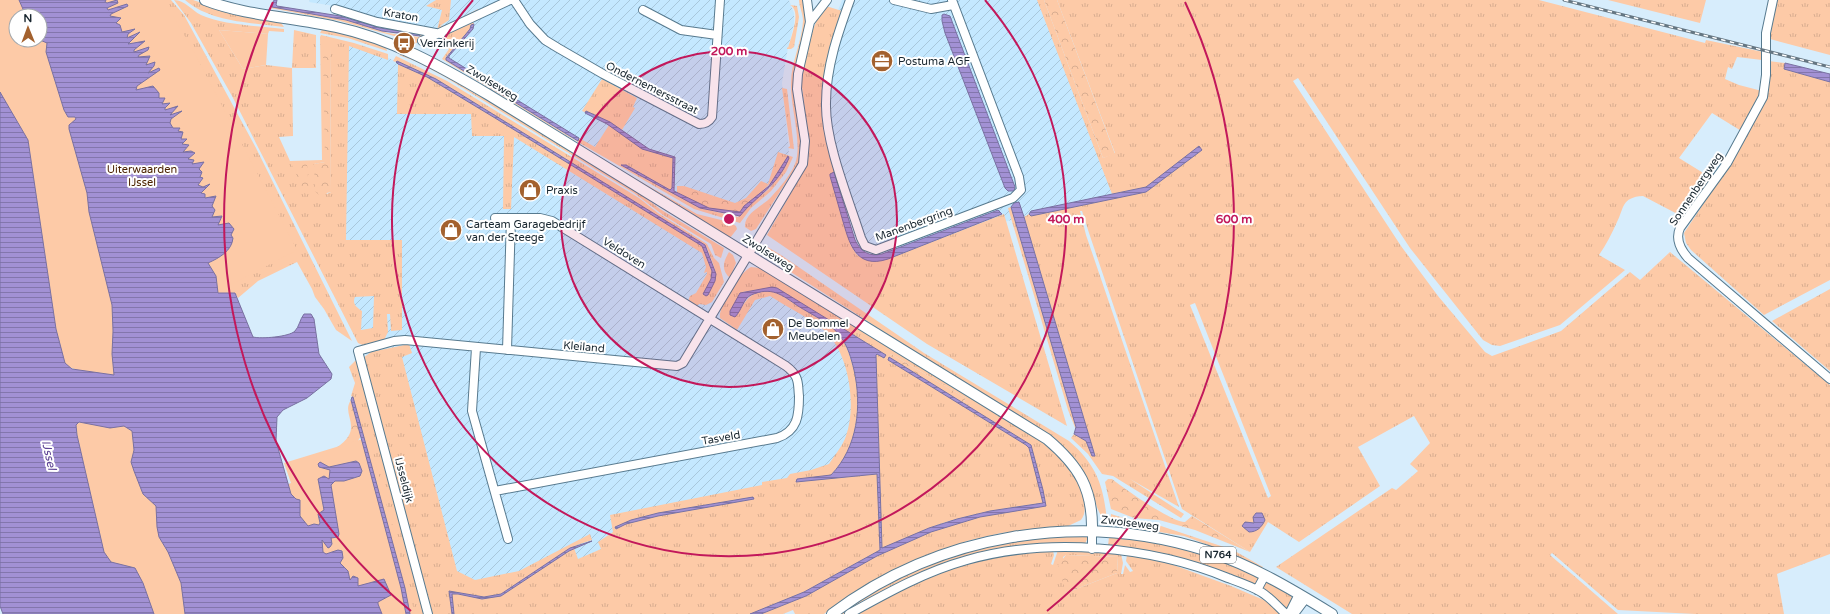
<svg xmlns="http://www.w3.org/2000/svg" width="1830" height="614" font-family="'Varela Round',sans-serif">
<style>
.industrial{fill:url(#industrial-furrows)}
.grass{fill:url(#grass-tufts);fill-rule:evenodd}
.forest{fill:url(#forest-crowns)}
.green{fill:#fdcaa7;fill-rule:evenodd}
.water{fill:url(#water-rules);stroke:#7971a2}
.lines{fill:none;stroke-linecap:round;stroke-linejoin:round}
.minor-casing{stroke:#577a8f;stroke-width:10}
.major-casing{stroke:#577a8f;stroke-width:12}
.minor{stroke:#fff;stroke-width:8}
.major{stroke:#fff;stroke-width:10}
.rail-casing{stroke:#657682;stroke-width:3}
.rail{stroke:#fff;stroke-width:1.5;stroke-dasharray:4.5;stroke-linecap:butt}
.ring{fill:none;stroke:#c2185b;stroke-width:2}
.labels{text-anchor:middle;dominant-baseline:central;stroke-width:4;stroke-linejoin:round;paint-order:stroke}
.shield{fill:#fff;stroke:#5d676d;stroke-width:1}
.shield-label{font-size:10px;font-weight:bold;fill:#18262f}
.street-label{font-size:11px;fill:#18262f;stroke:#fff}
.poi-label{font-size:11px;fill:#18262f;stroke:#fff;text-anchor:start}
.park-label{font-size:11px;fill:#4c2300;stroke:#fff}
.water-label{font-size:12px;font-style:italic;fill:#5f4595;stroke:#fff}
.centre{fill:#c2185b;stroke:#fff;stroke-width:2}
.ring-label{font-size:12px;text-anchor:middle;font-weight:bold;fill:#c2185b;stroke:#fff;stroke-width:4;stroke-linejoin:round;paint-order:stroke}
</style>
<defs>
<pattern id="industrial-furrows" width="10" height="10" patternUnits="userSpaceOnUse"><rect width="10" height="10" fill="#c4e8ff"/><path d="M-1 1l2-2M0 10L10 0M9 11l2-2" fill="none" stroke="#a8c7db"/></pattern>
<pattern id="grass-tufts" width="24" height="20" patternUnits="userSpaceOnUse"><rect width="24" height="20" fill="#fdcaa7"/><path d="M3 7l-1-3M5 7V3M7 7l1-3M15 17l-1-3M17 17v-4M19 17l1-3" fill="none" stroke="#d8ad90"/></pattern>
<pattern id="forest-crowns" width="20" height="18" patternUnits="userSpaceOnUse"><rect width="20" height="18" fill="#fdcaa7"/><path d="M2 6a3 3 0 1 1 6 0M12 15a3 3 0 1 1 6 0" fill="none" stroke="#d8ad90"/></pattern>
<pattern id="water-rules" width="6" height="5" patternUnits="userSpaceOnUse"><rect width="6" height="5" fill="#a291d4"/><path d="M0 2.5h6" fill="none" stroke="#8376ac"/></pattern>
</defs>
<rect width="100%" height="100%" fill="#d7edfc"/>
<!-- industrial -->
<path class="industrial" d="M310,0H789L794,13V24L787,53L782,83L789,149L788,159L779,176L746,206L702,208L551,123L448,60L457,34L453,25L434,30L381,20L334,6L309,2Z
M842,0H1039L1114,196L1035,213L880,258L857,251L824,149L835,18Z
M344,43L370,50L425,74L704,246L715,276L705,294L734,312L745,292L775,288L870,350L871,468L601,555L474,591L446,581L357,329L343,277Z"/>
<!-- grass -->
<path class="grass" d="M106,0H171L184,15L256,148L352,341L336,330L324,309L315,297L312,289L297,262L258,281L238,298L235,293H218Z
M174,0C185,0 191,10 201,15C223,25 259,26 284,29V32L269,31L268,34L219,30L243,69L266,65L292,68L294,30L316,35V68H292L293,136L279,137L290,161L322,160L320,37L321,35L354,43L388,54V60L349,46L346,240H402V330L391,331L390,314H387L388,332L384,340C375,343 367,348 358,343L232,96L191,23ZM330,45L331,192L327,194L314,164L325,162ZM374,296L373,328L361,330L362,311C356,307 352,303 355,297Z
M185,0H193L220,9L279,20L284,27C250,22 212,23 185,0Z
M436,0H451L449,20L440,26L447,25L478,9L479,12L437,30L442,10L426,6Z
M799,0H805L807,20L794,89L801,142L799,162L756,229L751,231L745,227C744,212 764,206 772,196C780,187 790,176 795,164C803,144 790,107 791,83C791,62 802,42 803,21C803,14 799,6 799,0Z
M1037,0H1044L1103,158L1115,153L1057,0H1539L1705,43L1706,40L1763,52L1762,60L1737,57L1732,69L1728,67L1725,79L1739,85L1762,91L1743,132L1712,113L1679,158L1713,179L1685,218L1643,196C1621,197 1624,209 1617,222C1612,233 1606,245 1599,255L1625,270L1560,325L1500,346L1492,345L1483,340L1410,248L1298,78L1293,81L1401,246L1438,296L1485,352L1492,356L1561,331L1630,272L1640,280L1670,252L1830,385V554L1777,574L1784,614H1695L1618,610L1552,553L1550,555L1618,614H1622H1352L1276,567L1392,488L1396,490L1418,471L1410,464L1430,443L1414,416L1358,447L1380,486L1299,542L1268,522L1250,552L1182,509L1089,233L1082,211H1080L1086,235L1179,507L1130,479L1184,514L1181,518L1113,476L1102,474L1088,454L1071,438L1074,434L1086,441L1092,456H1095L1024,217L1029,214L1031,216L1146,192L1202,150L1146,187L1112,194ZM1195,303L1271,496L1268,498L1190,305Z
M1608,0H1706L1700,23Z
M1776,0H1830V55L1770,39Z
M271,5L346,20L388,33L420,37L418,34L421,32L433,35L414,44L405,39L340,21L270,8Z
M790,5L797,6L799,17L794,47L791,49H787V47L788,48C791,37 802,11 790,5Z
M826,6L842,11L826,65L834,172L830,176L851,246L857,255L866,260L888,259L1004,214L1067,426L927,344L767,235L808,163L809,145L801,79L811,34L819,15Z
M473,22L474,24L471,25L470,29L446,57V60L577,141L579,138L595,147L609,125L642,149L673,158L672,187L670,190L630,167L621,165L700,208L738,217L749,205L769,189L778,177L787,156C779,174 769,187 753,199L746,198L761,181L768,184L778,152L793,157L786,172L771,191L751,208L740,223L694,209L564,134L442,59L449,49L441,45L446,38L443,36Z
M323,28L361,37L386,47L387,51L348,38L320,33Z
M402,54L450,75L467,89L560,142L577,156L625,182L660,209L724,248L721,258L715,255L711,244L663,215L634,193L445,77L417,62L399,55Z
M396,56L447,81L639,198L658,213L707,244L714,258L719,263L724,282L712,302L706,305L699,304L697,306L688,301L690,296L696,293L707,274V272L704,273L706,267L702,253L514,137L511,209H503L504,136H472L471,114H397L398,64L427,77L495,118L702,246L712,271L708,295C720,272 715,271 707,248L436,79L397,61L396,62L393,61Z
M1769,61L1785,63L1784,69L1830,82V280L1764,315L1691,250L1686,243L1684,233L1718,182L1755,121Z
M602,79L637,98L633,107L635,108L622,130L606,120L582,111Z
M782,88L787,89L794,149L788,148L790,146Z
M593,154L697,214L729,222L736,226L737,229L730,238Z
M1011,207L1076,427V430L1068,410L1008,208Z
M764,245L781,255L924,353L1069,441C1097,465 1104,487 1107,522C1095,513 1095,494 1088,481C1082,467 1073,456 1062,446L769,258L764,253Z
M729,252L733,255L736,263L730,278C721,270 723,262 729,252Z
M751,267L760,268L1037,437C1044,443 1052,449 1059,455C1071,468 1094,503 1081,520L1068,526L1001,533L967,541L916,561L872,583L850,595L824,614H795L793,610L783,614H761L806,596L877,556L931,532L980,517L1046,506L1031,445L963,403L966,398L891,354L888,360L1026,445L1029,448L1043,503C1004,508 966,514 929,528C918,532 891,548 882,548L876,355H885L777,288L742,292L737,315C748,296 752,291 775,291C789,300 802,309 816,317C823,322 831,325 836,331C846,342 850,355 854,370C862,406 858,447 831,475L797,482L877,474L880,550L804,592L750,614H454L451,596L453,593L482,599L501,596L572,549L574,548L578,559L601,549L598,542L613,532L610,515L762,485V482L787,478L790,474L811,470L829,464C835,455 843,445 846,436C857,405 849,352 824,330C808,317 787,307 770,296L755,300L737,330L720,318C718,306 740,272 751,267ZM753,497L754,499L658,516L626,524L616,529L615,527L631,520L658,513Z
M1830,289V371L1772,321Z
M409,344L412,353L402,357L457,571L475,580L519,571L590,534L592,540L577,545L501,594L484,597L449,591L452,614H430L363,358L371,352Z
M357,360L426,614H410L405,588L353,397L351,396L355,383L349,367L355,361Z
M1111,514L1133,521L1155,524L1233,550L1263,567L1262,568L1230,553L1184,536L1110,524Z
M1089,535L1085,544L1046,545L938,567L895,584L859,603L844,614H836L901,575L983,547L1046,537Z
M1109,537C1165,543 1210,552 1261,578L1257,586L1226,573L1192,562L1108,546Z
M1058,550L1121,554L1123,563L1121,574H1123L1125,565L1130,572L1133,571L1126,561L1127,555L1157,559L1231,586L1273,604L1282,614H853C901,588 949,565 1004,554C1019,551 1037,552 1053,551L1054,555L1051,564L1053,565ZM1066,555L1118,557L1117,573L1066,593L1063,557Z
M1264,579L1289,592L1293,600L1289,609H1284L1263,590L1262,587Z"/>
<!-- forest -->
<path class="forest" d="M1044,0H1057L1115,154L1103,158Z
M326,44H330L331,192L319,195L315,191L314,164L325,162L323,47Z
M291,163H307L309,193L306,195Z
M677,186H684L735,203L746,198L753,199L740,212C721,217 694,201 677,193Z
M891,354L966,398L963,403L889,357Z
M351,400L361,436L356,444L336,448C366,428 340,415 351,400Z
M1108,479H1112C1125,489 1171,522 1185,522L1192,516L1250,552L1195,530L1159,520L1134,518L1111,509L1105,482Z
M1066,555L1118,557L1117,573L1066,593L1058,565Z"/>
<!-- green -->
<path class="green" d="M0,0H157L173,16L194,52L297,250L217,292L232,506L291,483L284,463L369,437L415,614H119L100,557L77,435L76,425L80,422L75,369L68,367L65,371L0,133ZM16,16H40V40H16Z
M219,30L268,34L266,65L243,69Z"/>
<!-- water -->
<path class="water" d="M19,0H106L105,2L107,3L117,0L118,3L107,8L108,10L127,4L128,6L111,14L110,16L121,18L116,23L120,25L122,32L135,29L128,34L127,38L140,32L128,44L145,41L134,50V52L149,47L148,50L139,55L138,57L150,56L146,65L155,62L154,66L148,73L159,68L160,70L137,86L136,90L153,86L159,93V98H165L162,104L170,103L165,108V110L178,106L170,115L182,111L171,119L170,123L173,128H180L178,131L183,132L181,139H187L182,144L189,145L183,152L191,151L195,153L188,159L194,160L192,164L204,162L199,169L202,172L200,177L203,178L198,185L203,187L210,184L201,193L205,194V198L216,196L212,206L215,210L212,217L222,216L218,225L229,223L234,229L231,235L233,238C232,251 219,258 208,263L216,276L218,293H235L253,337C261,339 289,337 295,331C299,327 300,319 304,314H311L314,319L319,354L332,374L331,379L307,398L283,410L277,417L276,441L291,494L296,499L300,500V516L308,526L314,524L319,525L320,523L318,514L324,510L318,479L324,476L329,479L330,470L319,467L318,464L320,462L329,467L356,461L359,463L362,471L360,476L344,481H335L331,485L339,534L338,537L331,538L332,544L330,547L328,548L322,540L323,552L326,554L338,550L342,551L343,558L340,563L348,571L350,580L353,576L358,578V586L384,579L391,595L378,602V604L382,614H185L181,583L168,552L159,537L157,527L156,506L143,494L134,471L131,462L134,450L132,431L124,426L110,428L79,422L76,425L77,435L104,552L111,562L135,568L143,583L154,614H3L0,606V92L28,140L56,329L65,363L72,369L114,375L112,354L113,331L112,305L89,212L87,193L69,129V125L76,119L75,117H68L64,110L46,52L47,43L40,40V16H26Z
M274,0H277L276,5L277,6L340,16L380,28L419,34L420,36L382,31L346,20L272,7Z
M944,14L950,16L953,24L1015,187L1014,191H1008L1005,188L945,33L942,21V15Z
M474,24L473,29L449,56V58L579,138L578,141L446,60V58L470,29L471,25Z
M397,61L436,79L705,245L716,274L715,281L708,295L706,296L703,294L711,279L712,271L702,246L495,118L427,77L398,64L396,62Z
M1785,63L1830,74V82L1784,69Z
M586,111L610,122L649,149L675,157L674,191L709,208L740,212L744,206L769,186L788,156L789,158C777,187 757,195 740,216L700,208L621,165H626L670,190L672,188L673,158L642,149L607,124L585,113Z
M1199,146L1202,150L1146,192L1031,216L1029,214L1031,211L1146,187Z
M834,172L855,240C861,252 869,257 882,254L998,210L1002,214L888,259C855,270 849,242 842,218C838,204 834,190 830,176V174Z
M1019,202L1024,217L1095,456H1092L1086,441L1074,434L1076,427L1011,207L1014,203Z
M772,287L777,288L886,355L884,358L877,354L876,355L882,548L929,528L957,519L990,511L1043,503L1029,448L1026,445L888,360L889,357L1031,445L1043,490L1046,506L980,517L931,532L877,556L806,596L761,614H750L804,592L880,550L877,474L796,482L797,479L831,475C858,447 862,406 854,370C851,358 848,346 840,336C831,323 812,315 798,306C782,295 772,286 751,295C743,299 742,310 735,317L730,315V311L740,293Z
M352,397H353L405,588L410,614H406L401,588L351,400Z
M753,497L754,499L658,516L626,524L616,529L615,527L631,520L658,513Z
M1256,513H1262L1265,520C1262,527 1257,532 1249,532L1242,526L1245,522L1254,523L1253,517Z
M592,541L569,551L501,596L482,599L458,594H452L454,614H452L449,591L484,597L501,594L570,548Z"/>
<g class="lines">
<!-- minor casing -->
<g class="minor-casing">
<path id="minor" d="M514,0L530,24L545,40L558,48L603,74L699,124C706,124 709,122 712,117L720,0
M850,0C838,33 826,67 826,103C825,143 849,200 861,238L865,246L876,250L1013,198L1021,190L1019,177L952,0
M894,0L931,9L953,5
M1773,0L1766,33V75L1763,97L1727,163L1680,228C1675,239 1681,250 1688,258L1830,379
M335,9L377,22L441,34
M643,10L681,30L717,35
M810,22L827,0
M422,41L510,0
M476,348L472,411L508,539
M507,350L511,218
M495,491L777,438C798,431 799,415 799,396C798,389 799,383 796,377C794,373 790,369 786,366L552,221L540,218H495
M1092,549V531
M1257,590L1265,575
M428,614L358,351L394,341L405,340L677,366L683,363L803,164L805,141L797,89L798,74L810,22L807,0
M849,614C887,593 924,572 967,560C1048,537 1150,546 1228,578C1239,582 1251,586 1261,592C1271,598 1278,607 1286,614
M1289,614L1299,594
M1294,614L1306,598"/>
</g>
<!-- major casing -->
<g class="major-casing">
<path id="major" d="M205,0C246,16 293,17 336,27C392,39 440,66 489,95L1047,439C1079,466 1093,489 1092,531
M832,614C938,534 1081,510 1208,551C1253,566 1293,590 1332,614"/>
</g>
<!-- minor -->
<use href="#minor" class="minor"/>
<!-- major -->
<use href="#major" class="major"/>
<!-- rail casing -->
<g class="rail-casing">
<path id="rail" d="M1564,0L1830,67"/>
</g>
<!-- rail -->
<use href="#rail" class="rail"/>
</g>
<!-- distance rings -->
<circle cx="729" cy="219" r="168" fill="#c2185b" fill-opacity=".12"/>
<g class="ring">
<circle cx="729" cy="219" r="168"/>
<path d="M985 0A337 337 0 1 1 473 0"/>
<path d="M411 611A505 505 0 0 1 273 2M1185 2A505 505 0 0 1 1047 611"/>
</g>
<!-- icons -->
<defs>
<g id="bus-disc" transform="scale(1.15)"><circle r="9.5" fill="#a3612e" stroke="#fff"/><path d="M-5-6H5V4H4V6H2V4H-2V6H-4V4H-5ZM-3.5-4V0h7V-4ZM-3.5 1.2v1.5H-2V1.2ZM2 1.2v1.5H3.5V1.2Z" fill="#fff"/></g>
<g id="office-disc" transform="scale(1.15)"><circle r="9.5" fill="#a3612e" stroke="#fff"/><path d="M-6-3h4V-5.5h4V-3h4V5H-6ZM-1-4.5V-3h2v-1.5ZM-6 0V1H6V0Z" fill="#fff"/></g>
<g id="shop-disc" transform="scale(1.15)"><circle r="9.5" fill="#a3612e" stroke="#fff"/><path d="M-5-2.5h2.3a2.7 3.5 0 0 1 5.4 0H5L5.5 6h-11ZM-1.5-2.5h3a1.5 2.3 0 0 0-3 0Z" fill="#fff"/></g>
</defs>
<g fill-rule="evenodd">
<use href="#bus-disc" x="404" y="43"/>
<use href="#office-disc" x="882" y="61"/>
<use href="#shop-disc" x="530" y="190"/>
<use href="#shop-disc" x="451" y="230"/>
<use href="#shop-disc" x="773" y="329"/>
</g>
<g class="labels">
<!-- shield labels -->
<rect class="shield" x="1200" y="547" width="36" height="16" rx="3"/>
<g class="shield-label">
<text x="1218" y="555">N764</text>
</g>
<!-- street labels -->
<g class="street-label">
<text transform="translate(401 15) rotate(10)">Kraton</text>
<text transform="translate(492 83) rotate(31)">Zwolseweg</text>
<text transform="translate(652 88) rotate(27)">Ondernemersstraat</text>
<text transform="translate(1696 189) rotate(-56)">Sonnenbergweg</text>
<text transform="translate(914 224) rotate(-20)">Manenbergring</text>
<text transform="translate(624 253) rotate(32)">Veldoven</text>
<text transform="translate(768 253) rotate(32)">Zwolseweg</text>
<text transform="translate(584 347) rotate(5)">Kleiland</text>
<text transform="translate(721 438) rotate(-10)">Tasveld</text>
<text transform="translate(404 480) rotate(75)">IJsseldijk</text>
<text transform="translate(1130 523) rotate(7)">Zwolseweg</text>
</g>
<!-- poi labels -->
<g class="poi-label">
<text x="420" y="43">Verzinkerij</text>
<text x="898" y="61">Postuma AGF</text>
<text x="546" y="190">Praxis</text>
<text x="466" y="224">Carteam Garagebedrijf<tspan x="466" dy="13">van der Steege</tspan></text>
<text x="788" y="323">De Bommel<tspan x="788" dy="13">Meubelen</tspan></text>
</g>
<!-- park labels -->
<g class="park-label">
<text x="142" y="169">Uiterwaarden<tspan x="142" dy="13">IJssel</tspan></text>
</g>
<!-- water labels -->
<g class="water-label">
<text transform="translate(49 455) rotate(77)">IJssel</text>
</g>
</g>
<circle cx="729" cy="219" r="6" class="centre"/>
<g class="ring-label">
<text x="729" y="55">200 m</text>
<text x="1066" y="223">400 m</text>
<text x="1234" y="223">600 m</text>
</g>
<!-- north arrow -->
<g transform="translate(28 28) rotate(359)"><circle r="19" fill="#ffffff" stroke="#a3a8ac"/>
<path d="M0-3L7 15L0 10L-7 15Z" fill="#a3612e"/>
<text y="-6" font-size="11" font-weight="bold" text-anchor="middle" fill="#18262f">N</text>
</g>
</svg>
